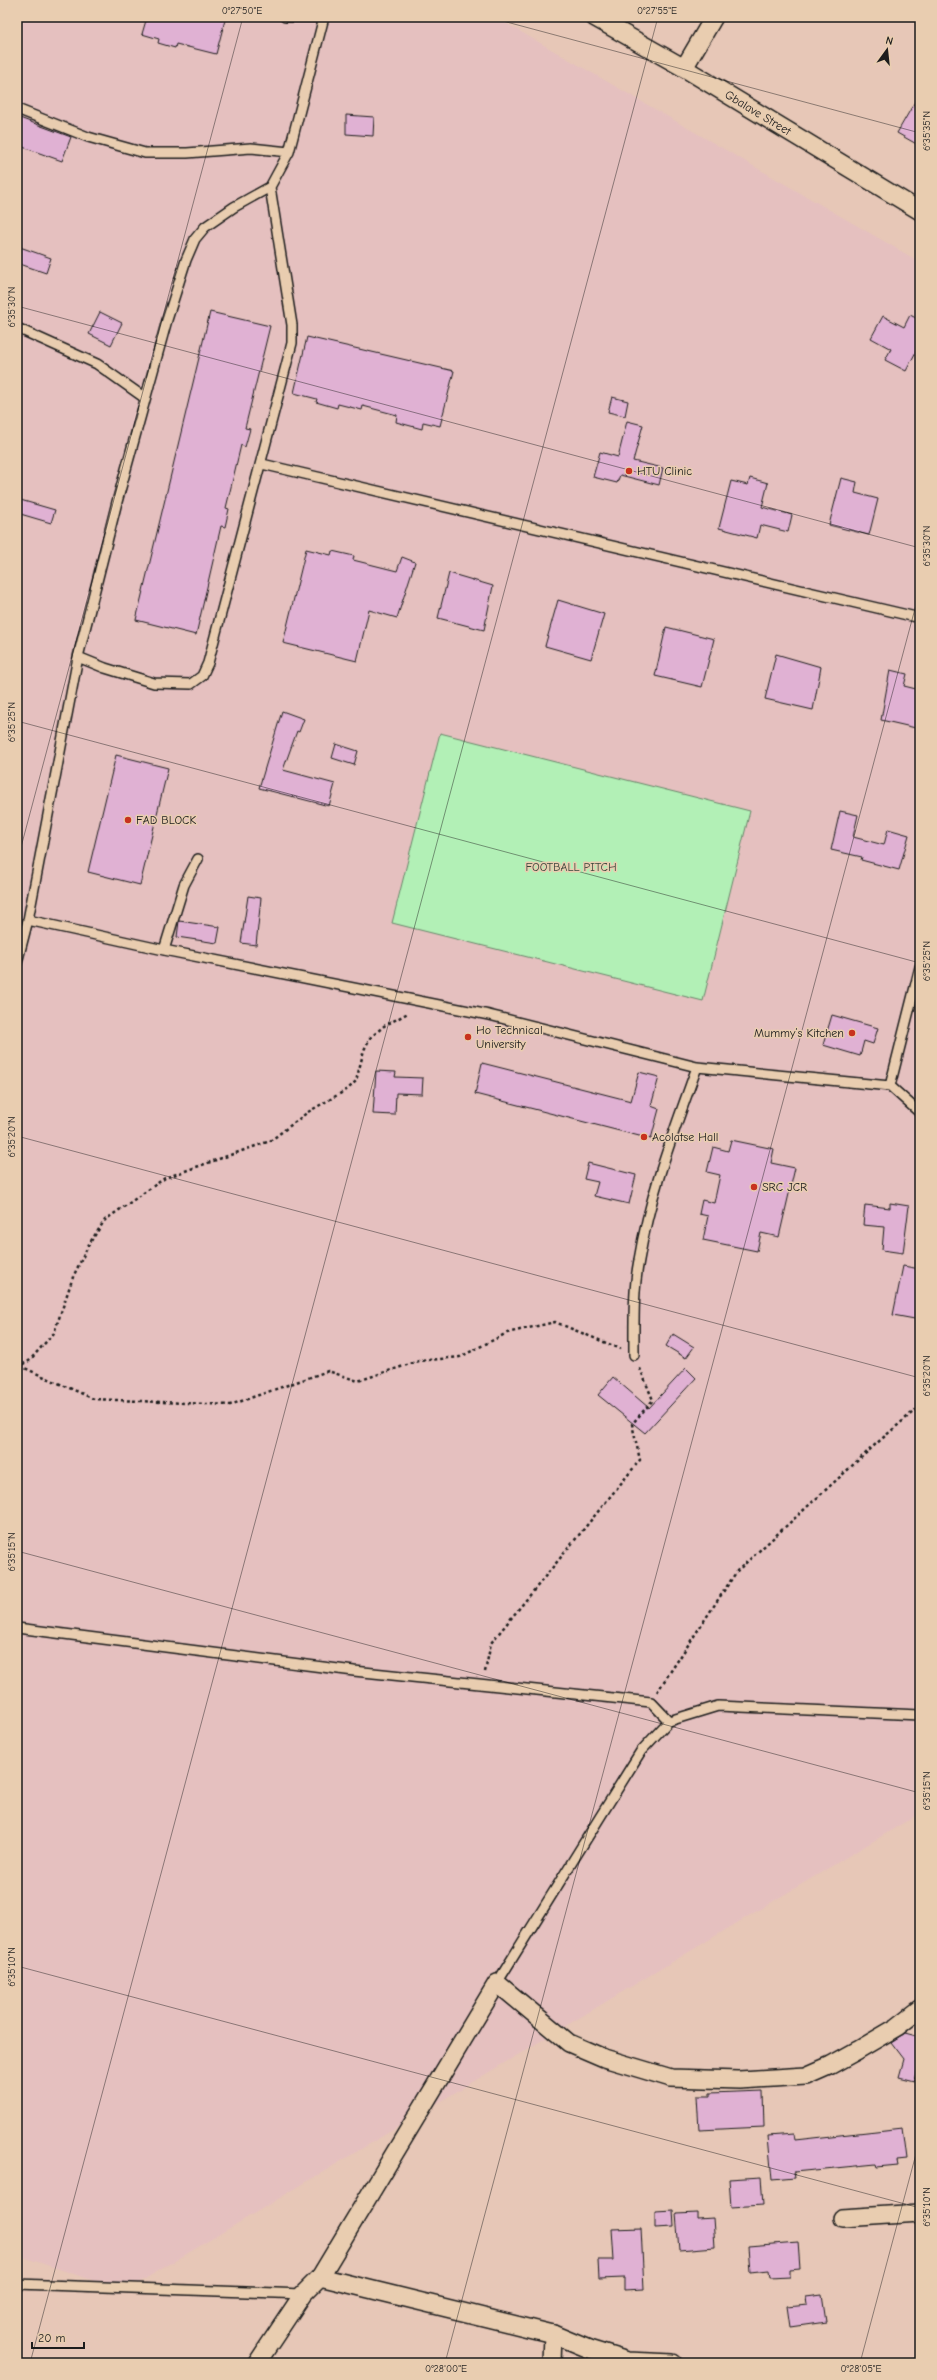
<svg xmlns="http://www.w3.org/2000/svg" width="937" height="2380" font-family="'Comic Neue',sans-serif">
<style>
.built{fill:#e5c0bf}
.green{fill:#b2f0b6;stroke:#678669}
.building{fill:#e0b1d3;stroke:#1c1c1c}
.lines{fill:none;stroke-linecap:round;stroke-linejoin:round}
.lane-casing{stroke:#1c1c1c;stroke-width:12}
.street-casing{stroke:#1c1c1c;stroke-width:20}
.path{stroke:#1c1c1c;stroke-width:2.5;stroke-dasharray:3 3;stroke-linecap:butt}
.lane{stroke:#e9cdb0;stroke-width:9}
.street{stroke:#e9cdb0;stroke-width:17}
.ticks{fill:none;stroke:#1c1c1c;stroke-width:1;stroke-opacity:0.45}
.poi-dot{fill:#c8321e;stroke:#e9cdb0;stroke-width:1.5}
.labels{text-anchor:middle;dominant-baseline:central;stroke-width:3;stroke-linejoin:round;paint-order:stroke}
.street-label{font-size:12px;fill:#1c1c1c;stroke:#e9cdb0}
.poi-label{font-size:12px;fill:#1c1c1c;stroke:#e9cdb0;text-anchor:start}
.park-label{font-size:12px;fill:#3a463b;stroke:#e9cdb0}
.neatline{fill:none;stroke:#1c1c1c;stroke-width:1.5}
.ticks-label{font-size:10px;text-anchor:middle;fill:#1c1c1c}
</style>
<rect width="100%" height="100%" fill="#e7c7b7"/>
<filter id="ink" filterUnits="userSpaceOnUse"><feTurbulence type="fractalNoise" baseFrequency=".025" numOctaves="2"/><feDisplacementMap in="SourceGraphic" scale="8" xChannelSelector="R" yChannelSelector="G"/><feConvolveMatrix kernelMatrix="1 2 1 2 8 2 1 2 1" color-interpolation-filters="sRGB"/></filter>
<g filter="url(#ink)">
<!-- built -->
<path class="built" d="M17,17H495L920,262V1813L125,2291L17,2255Z"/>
<!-- green -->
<path class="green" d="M440,733L750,811L703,1001L392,923Z"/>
<!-- building -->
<path class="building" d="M147,17H214L225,20L216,54L176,44L175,48L158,43L159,39L142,34Z
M920,93V146L897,133Z
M346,115L374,117L373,136L346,134Z
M17,117L71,137L62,161L17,145Z
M17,246L51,258L46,273L17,263Z
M100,312L122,323L111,345L89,334Z
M210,312L270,326L245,428L250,429L245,447L241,445L226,508L229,509L225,527L221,526L196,635L136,620Z
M910,315L920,320V344L906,371L885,360L891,349L871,338L883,316L904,327Z
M307,337L454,371L440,426L423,422L422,429L396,422L397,415L363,406L362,410L338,404L337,408L316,402L317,399L294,393Z
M612,397L628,401L625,416L608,412Z
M627,421L643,425L633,461L663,468L659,485L620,475L617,483L593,477L600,452L618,457Z
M750,478L768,483L762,507L792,515L788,532L760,525L757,538L719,528L731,481L748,485Z
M841,478L857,482L855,493L878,499L869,535L829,525Z
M17,499L55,510L51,523L17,513Z
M306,549L331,555L332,551L354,556L353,560L397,571L402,557L415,562L397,618L369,610L357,661L283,643Z
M449,573L493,586L484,630L438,618Z
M558,600L604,614L591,659L545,646Z
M666,627L714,639L702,687L655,676Z
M776,654L821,667L813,710L765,699Z
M890,670L907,674L904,686L920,690V729L881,720Z
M282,711L304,719L299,732L297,731L283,770L335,784L329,806L259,788Z
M336,744L358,751L354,765L332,758Z
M116,755L168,768L140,885L88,872Z
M840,811L858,815L853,837L884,845L888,829L909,835L899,870L861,860L862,857L831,850Z
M248,896L261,898L256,945L241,943Z
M179,921L220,927L217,943L177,937Z
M832,1015L878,1028L873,1044L864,1041L860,1056L823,1045Z
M482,1063L631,1101L639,1072L659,1077L651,1106L659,1109L651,1139L475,1094Z
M376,1071L396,1072L395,1077L423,1078L422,1094L396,1093L395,1115L373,1114Z
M731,1140L774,1149L771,1163L795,1168L779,1237L761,1233L757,1251L703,1240L708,1216L699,1214L702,1200L714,1203L720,1175L707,1172L713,1147L728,1151Z
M588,1163L636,1175L629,1204L594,1196L598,1182L584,1179Z
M890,1203L909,1206L903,1253L882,1250L884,1227L863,1225L865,1205L890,1208Z
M903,1266L920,1269V1320L893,1315Z
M673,1334L694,1347L686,1358L666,1346Z
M686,1368L696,1378L645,1433L598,1395L613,1377L649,1408Z
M905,2033L920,2037V2059L915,2081L899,2077L904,2059L891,2042Z
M763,2091L764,2127L699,2130L697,2096H710V2093Z
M903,2128L907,2159L897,2160L898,2165L877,2167L876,2164L794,2172L795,2178L772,2180L768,2136L794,2134L795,2140Z
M761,2177L763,2205L731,2207L729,2179Z
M673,2210L674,2227L655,2228V2211Z
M698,2213V2219L713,2218L715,2247L679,2250L676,2214Z
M641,2228L644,2289L624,2290V2278L599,2279L598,2260H614L612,2229Z
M798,2242L800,2269L789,2270V2277L770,2278L769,2271L750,2273L748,2246Z
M822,2295L826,2322L791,2327L788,2306L807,2304L806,2297Z"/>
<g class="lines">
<!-- lane casing -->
<g class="lane-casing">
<path id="lane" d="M285,17H323
M17,109L88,137L145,153H187L251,148L289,152
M17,328L97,364L145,398
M262,464L920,618
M78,657L105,668L154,683L191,684L202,676L208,663L292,343V325L270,187
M28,920L164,950L489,1015L697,1067L890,1086L920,1113
M164,950L184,885L198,859
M17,963L28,920L78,657L117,502L167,320L186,260L195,239L205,227L234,207L270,187L289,152L324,17
M890,1086L920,967
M634,1355C634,1323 633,1291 639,1260C650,1193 674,1131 697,1067
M17,1628L354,1671L651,1702L669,1721
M497,1983L641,1751L669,1721L718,1706L920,1715
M17,2284L303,2294"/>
</g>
<!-- street casing -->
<g class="street-casing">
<g id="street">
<path id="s1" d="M594,17L684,68L920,211"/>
<path d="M684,68L714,17"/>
<path d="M842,2218L920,2213"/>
<path d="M320,2277L553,2334L589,2349L628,2361L673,2363"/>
<path d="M257,2363L303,2294L320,2277L497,1983L569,2043L604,2058L671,2078L739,2080L806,2076L831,2065L858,2050L897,2027L920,2009"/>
<path d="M552,2363L553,2334"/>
</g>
</g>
<!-- path -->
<path class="path" d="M20,1366L94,1399L230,1405L328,1371L358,1381L419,1361L460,1357L507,1333L555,1322L621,1349
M17,1367L29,1361L54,1333L73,1277L89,1244L105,1220L165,1178L270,1141L308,1112L348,1089L356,1081L364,1050L370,1038L384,1026L408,1013
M485,1672L491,1643L640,1460L632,1424L653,1400L639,1366
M657,1692L737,1571L877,1443L920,1406"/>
<!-- lane -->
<use href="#lane" class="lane"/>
<!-- street -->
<use href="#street" class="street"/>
</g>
</g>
<!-- ticks -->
<path class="ticks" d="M488,17L920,133M17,306L920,548M17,721L920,963M17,862L243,17M17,1136L920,1378M17,1551L920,1793M17,1966L920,2208M30,2363L658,17M445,2363L920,590M860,2363L920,2139"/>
<!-- markers -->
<g class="poi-dot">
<circle cx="629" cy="471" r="4"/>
<circle cx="128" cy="820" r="4"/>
<circle cx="852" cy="1033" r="4"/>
<circle cx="468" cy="1037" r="4"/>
<circle cx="644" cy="1137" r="4"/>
<circle cx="754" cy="1187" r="4"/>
</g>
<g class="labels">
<!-- street labels -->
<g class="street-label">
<text stroke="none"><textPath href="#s1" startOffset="190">Gbalave Street</textPath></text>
</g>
<!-- poi labels -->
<g class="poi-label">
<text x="637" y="471">HTU Clinic</text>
<text x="136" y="820">FAD BLOCK</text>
<text x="476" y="1030">Ho Technical<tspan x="476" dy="14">University</tspan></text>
<text x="844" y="1033" text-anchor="end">Mummy’s Kitchen</text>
<text x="652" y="1137">Acolatse Hall</text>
<text x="762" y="1187">SRC JCR</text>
</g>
<!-- park labels -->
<g class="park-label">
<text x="571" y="867">FOOTBALL PITCH</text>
</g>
</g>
<!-- margin -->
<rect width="937" height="2380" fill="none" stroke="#e9cdb0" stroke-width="44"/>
<!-- north arrow -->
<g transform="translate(887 50) rotate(15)" stroke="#e9cdb0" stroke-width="3" paint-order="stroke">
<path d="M0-3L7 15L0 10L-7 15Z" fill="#1c1c1c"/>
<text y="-6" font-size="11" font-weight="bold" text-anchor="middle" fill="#1c1c1c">N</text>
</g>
<!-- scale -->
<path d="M32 2342v6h52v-6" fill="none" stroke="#1c1c1c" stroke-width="2"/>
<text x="38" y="2342" font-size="12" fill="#1c1c1c" stroke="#e9cdb0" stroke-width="3" paint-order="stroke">20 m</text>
<rect x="22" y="22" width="893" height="2336" class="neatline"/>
<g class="ticks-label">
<text x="242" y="14">0°27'50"E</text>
<text x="657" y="14">0°27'55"E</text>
<text transform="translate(926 131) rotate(-90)" y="4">6°35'35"N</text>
<text transform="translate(11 307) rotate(-90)" y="4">6°35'30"N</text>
<text transform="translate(926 546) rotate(-90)" y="4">6°35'30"N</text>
<text transform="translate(11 722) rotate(-90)" y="4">6°35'25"N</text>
<text transform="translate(926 961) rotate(-90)" y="4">6°35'25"N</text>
<text transform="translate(11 1137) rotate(-90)" y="4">6°35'20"N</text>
<text transform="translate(926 1376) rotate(-90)" y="4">6°35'20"N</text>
<text transform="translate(11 1552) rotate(-90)" y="4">6°35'15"N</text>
<text transform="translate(926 1791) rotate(-90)" y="4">6°35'15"N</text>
<text transform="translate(11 1967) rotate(-90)" y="4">6°35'10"N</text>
<text transform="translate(926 2207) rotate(-90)" y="4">6°35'10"N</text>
<text x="446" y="2372">0°28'00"E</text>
<text x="861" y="2372">0°28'05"E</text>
</g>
</svg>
